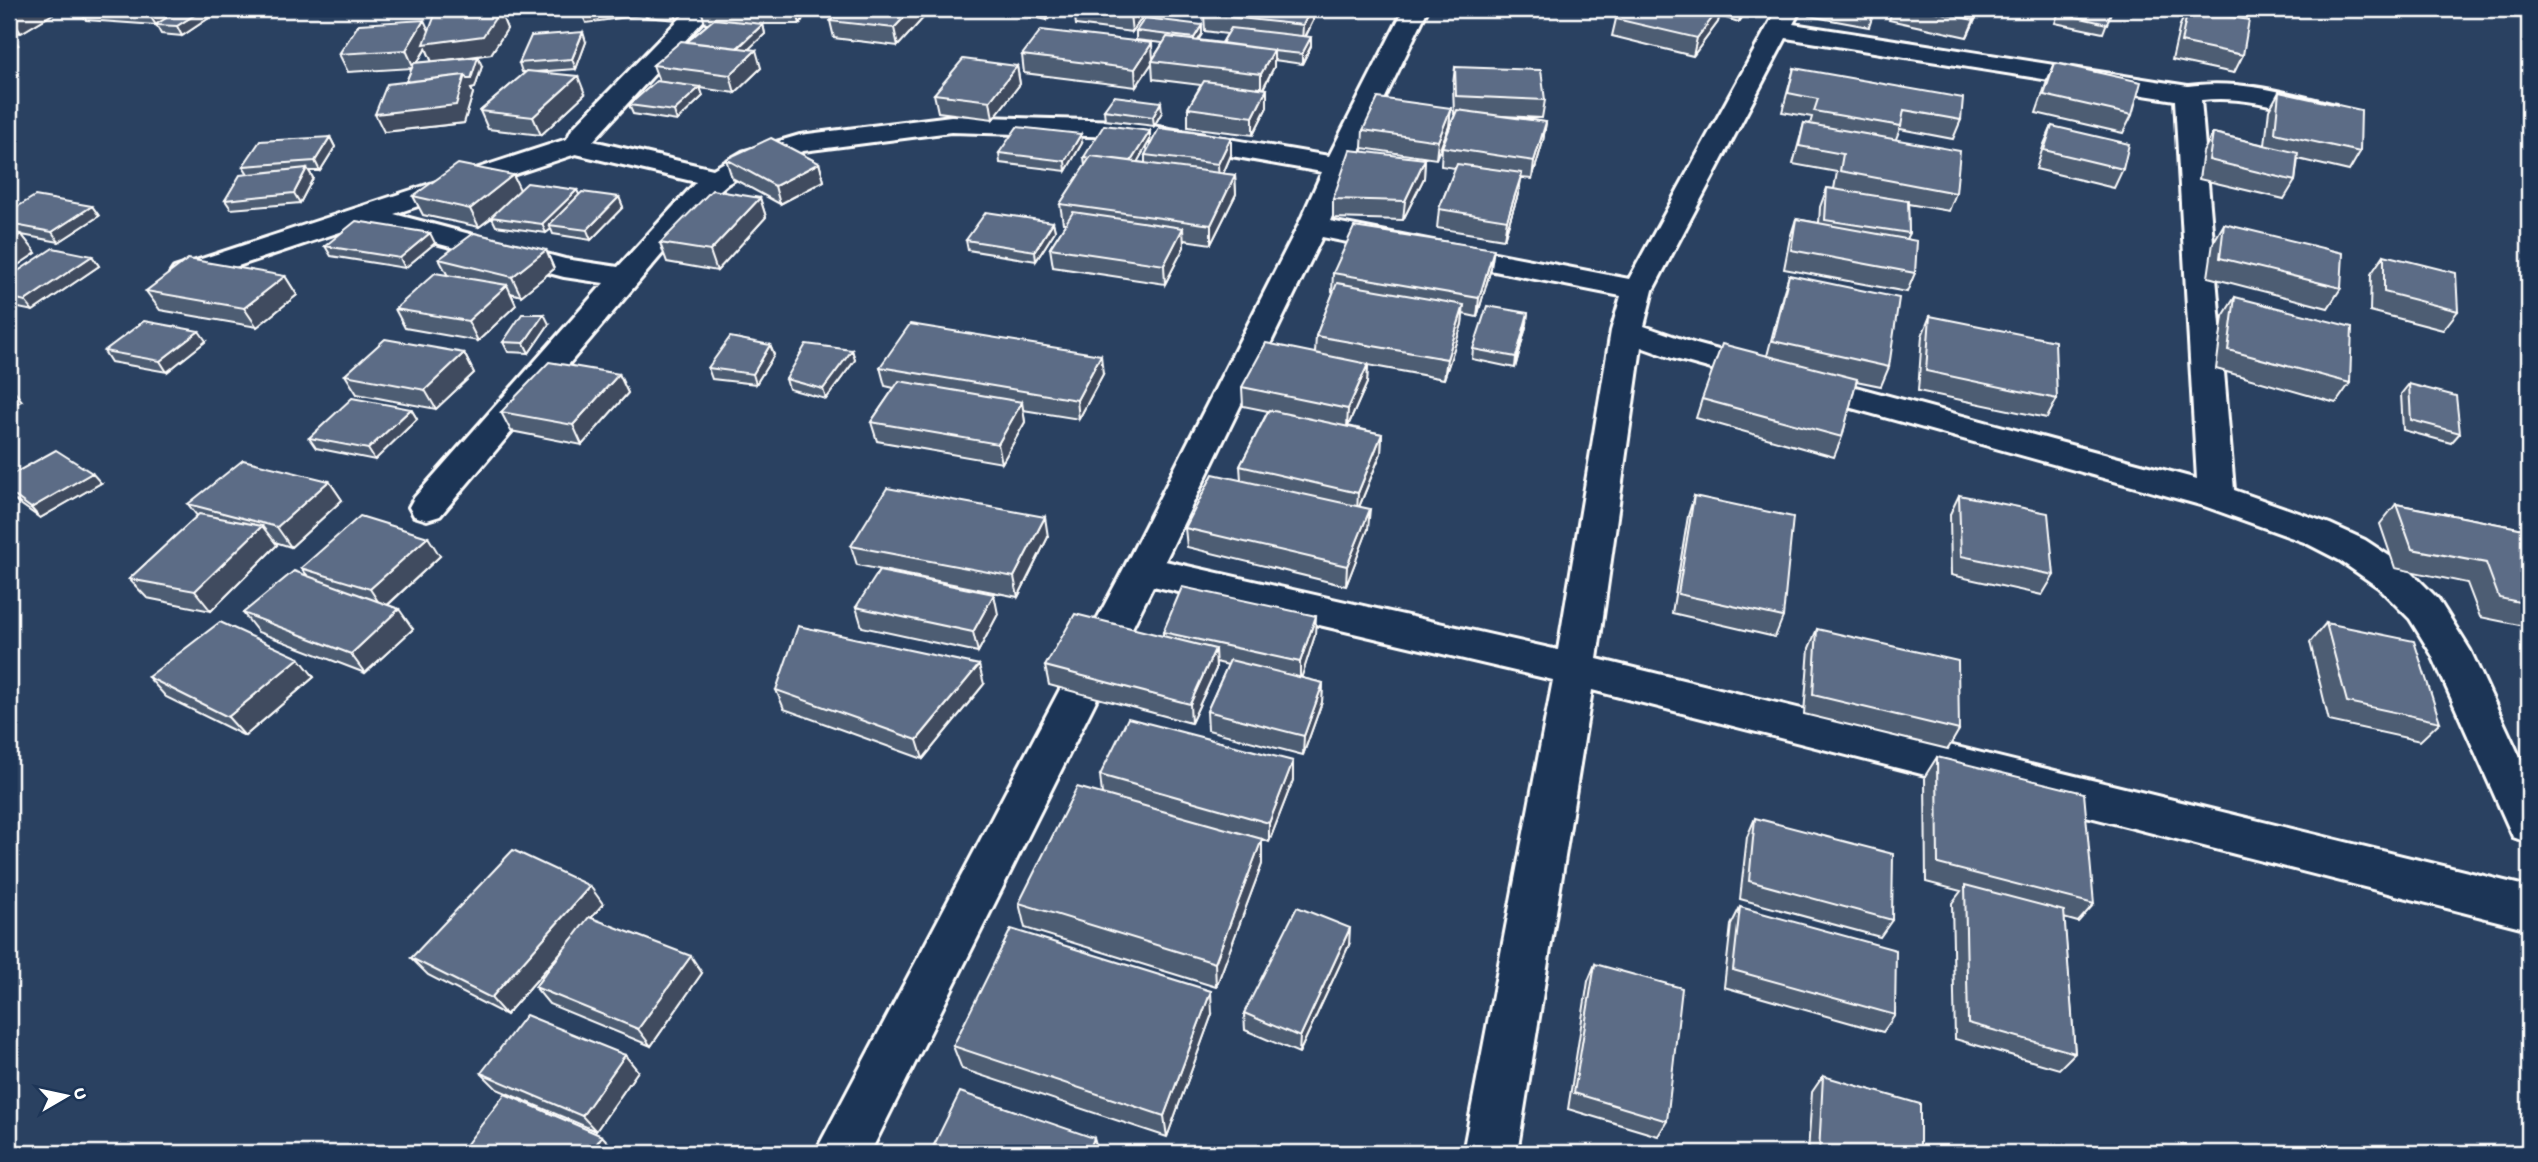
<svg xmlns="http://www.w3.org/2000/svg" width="2538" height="1162" font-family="'Gochi Hand',sans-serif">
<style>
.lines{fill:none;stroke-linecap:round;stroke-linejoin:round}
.minor-casing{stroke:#fff;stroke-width:6}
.minor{fill:#1d3557;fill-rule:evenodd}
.wall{fill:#4e5d73;stroke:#fff;stroke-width:2;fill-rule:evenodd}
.shaded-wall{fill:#404c5e;stroke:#fff;stroke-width:2}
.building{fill:#5b6c86;stroke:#fff;stroke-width:2}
</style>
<rect width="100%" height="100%" fill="#2a4161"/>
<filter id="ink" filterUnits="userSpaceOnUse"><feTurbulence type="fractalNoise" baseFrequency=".0143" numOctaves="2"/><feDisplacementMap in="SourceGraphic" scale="14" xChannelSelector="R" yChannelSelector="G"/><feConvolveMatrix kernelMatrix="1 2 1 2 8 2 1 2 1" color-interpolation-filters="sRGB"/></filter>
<g filter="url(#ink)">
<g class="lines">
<!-- minor casing -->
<g class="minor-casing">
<path id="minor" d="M689,9H714L593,141L713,169L742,152L800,135L951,116L1123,121L1329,156L1404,9H1428L1352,166L1330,221L1629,279L1777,9H1801L1793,24L2188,86C2239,79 2287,93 2336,105L2340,111L2336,117L2327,119C2286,109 2244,95 2201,100L2234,490L2330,524L2365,540L2406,567L2438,599L2470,650L2529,777V843L2513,837L2432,655L2410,619L2378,587L2339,560L2304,542L2204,506L1672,358L1641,347L1597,659L2529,887V929L1592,690L1517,1153H1463L1553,680L1153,586L870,1153H815L1123,570L1298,226L1322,172L1123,137L951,132L803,151L762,164L727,184L707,201L440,516L427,520L414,516L409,507L414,498L604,283L564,277L364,224L196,280L185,283L174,280L170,274L174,268L567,139L572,129ZM1786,38L2175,100L2197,479L1696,344L1644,326L1653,290ZM576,154L696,182L618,267L565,259L394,214ZM1322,237L1621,296L1611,331L1558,650L1165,561Z"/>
</g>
<!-- minor -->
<use href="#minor" class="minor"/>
</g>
<!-- wall -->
<path class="wall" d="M9,9H54L56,12L21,33L9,32L18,45L9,50Z
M84,9H208L212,16L182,36L161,34L156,25L86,20L80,11Z
M452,9H533L532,11L501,14L507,29L491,54L432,62L482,66L475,88L471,89L473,93L464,123L384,132L412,68L348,72L339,54L429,30L454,14ZM426,48L432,62L417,63L425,50Z
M643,9H688L677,20L646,17Z
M701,9H808L800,24H761H763L765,34L748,49L761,68L735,93L700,88L703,96L677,121L633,114L629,105L659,81L653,65L687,42L708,24H705Z
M842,9H924L925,16L898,46L834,38L830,21Z
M1013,9H1060L1047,20L1013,13Z
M1074,9H1148L1132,32L1076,25Z
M1207,9H1321L1320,11L1313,10V21L1306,36L1311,46L1302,64L1274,60V67L1263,89H1267V107L1253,135L1188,127V108L1201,85L1153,79L1152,63L1136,87L1024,73L1022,55L1153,59L1163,43L1136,40V31L1202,25V34L1198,40L1222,43L1227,34L1205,31L1204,14Z
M1624,9H1748L1739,22L1719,16L1718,22L1693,56L1612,36L1616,19Z
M1811,9H1875L1869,27L1809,16Z
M1893,9H1980L1967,37L1889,20Z
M2060,9H2112L2103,33L2055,23Z
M2188,9L2243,55L2234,73L2172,60L2180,25Z
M586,42L576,69L534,72L585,94L541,135L488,129L480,111L526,72H522L519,63Z
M2055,63L2132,115L2123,133L2036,113L2047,81Z
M1017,66L1020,84L993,119L938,112L934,94Z
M1455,67L1545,100L1542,118L1502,116L1546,122L1543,141L1532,179L1521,178L1519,191L1504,239L1437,228L1439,209L1455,168L1441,166L1442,147L1455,114H1454L1453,85Z
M1794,68L1961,120L1953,139L1900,129L1896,139L1956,193L1949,211L1908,204L1909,233L1906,239L1915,273L1907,292L1784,269L1790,238L1796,219L1819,223L1820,207L1827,188L1834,189L1837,172L1793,164L1804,123L1810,124L1812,117L1782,112Z
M2279,92L2360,152L2349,171L2298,159L2295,181L2284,199L2199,179L2203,152L2213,133L2265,145L2269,110Z
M1451,108L1449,126L1436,159L1362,148L1363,130Z
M1104,110L1162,112L1154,126L1105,120Z
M2052,126L2123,169L2114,188L2036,169L2044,144Z
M330,137L335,147L320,171H309L313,178L300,203L231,209L225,200L248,174L243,166Z
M1150,140L1137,162L1145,163V155H1231L1223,174L1235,175L1236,194L1211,244L1184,240V247L1165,284L1053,267L1050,248L1066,223H1063L1060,204L1085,166L1084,157Z
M1082,143L1066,171L1000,163L999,153Z
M726,159L819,163L824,181L780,204L732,178Z
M1425,159L1424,178L1403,220L1333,218V199Z
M579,195L619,197L623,207L591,240L553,234L551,229L546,233L496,226L492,218L479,227L423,215L413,196Z
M760,198L766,217L717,271L667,262L660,243Z
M92,206L99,216L59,242L22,235L36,253L9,271V212Z
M1053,222L1055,231L1036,261L968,250L966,240Z
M2224,224L2341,288L2328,308L2208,277L2213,243Z
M435,243L405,268L331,256L325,246Z
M546,250L554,269L521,296L511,293L516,305L478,341L405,328L395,309L448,276L439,259Z
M2384,255L2458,311L2443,330L2370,311L2371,274Z
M92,256L99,266L33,311L9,306V277Z
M1491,268L1477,317L1463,314L1462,324L1444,379L1368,365L1367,383L1348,426L1382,434L1381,453L1359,507L1368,529L1346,586L1187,547L1185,528L1241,480L1240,466L1268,411L1243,406L1242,387L1315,353L1316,336L1333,293L1332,292L1333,273Z
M1789,275L1889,367L1881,386L1856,381L1842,437L1834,457L1696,418L1702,399L1767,356L1783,294Z
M285,276L297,295L257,327L160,310L146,291Z
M2235,297L2350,383L2336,403L2216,369L2223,316Z
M1930,316L2057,399L2047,418L1918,391L1922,336Z
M1527,323L1515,368L1472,359L1473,349Z
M549,324L529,353L508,352L503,342Z
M206,341L167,372L111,362L104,351Z
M770,345L774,355L756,384L712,379L708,368Z
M852,350L855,360L826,399L789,389L786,379Z
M464,353L474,373L436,409L357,394L345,375Z
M880,367L1103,374L1079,419L1023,410L1025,422L1002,463L877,441L871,422L894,388L885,386Z
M619,374L628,393L582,445L511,431L501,412Z
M2409,384L2460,433L2451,443L2403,430L2401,394Z
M411,409L417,419L375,460L316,448L309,438Z
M9,476L101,483L40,518L9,496Z
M329,481L342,500L291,547L275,542L277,545L211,611L147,598L129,579L197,516L188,504Z
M1959,495L2054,575L2042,595L1951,575L1950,514Z
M1694,496L1783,617L1775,637L1672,613L1688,516Z
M2396,504L2529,530V627L2480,617L2467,583L2395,568L2380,524Z
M1048,537L1018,597L857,565L851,546Z
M440,556L388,605L413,629L365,673L258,632L243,613L307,575L301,568Z
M856,607L998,614L978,652L862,627Z
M2326,623L2440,722L2420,741L2329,721L2310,642Z
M1817,629L1959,730L1948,749L1804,714L1809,648Z
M1163,632L1315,635L1301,678L1323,683L1322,702L1303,755L1208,730L1207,711L1228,665L1216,662V669L1191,723L1049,685L1045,666L1163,636Z
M299,658L314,677L245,736L166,697L148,677Z
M984,684L923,759L784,709L776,690Z
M1937,757L2094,904L2078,922L2064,918L2075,1053L2059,1069L1955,1039L1952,903L1961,891L1926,882L1925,776Z
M1293,761V780L1269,842L1262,839V864L1216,987L1025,928L1019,903L1102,794L1100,775Z
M1755,818L1892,920L1880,937L1740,899L1747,837Z
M603,904L591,918L702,973L651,1046L549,1004L535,987L568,944L506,1015L428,975L411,958Z
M1740,907L1895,1015L1883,1032L1724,987L1731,925Z
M1349,945L1299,1053L1245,1030L1244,1013Z
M1595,964L1667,1121L1658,1136L1568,1109L1588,981Z
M1212,1014L1167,1137L962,1069L953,1046Z
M638,1071L596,1131L497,1089L481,1073Z
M1823,1076L1920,1153H1808L1812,1092Z"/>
<!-- shaded-wall -->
<path class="shaded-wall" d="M21,9H54L56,12L21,33L10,16Z
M162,9H181L156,25L150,16Z
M204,9H208L212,16L182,36L177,26Z
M452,9H533L532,11L501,14L507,29L491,54L432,62L426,48L414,68L406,50L424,20L432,37L456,19Z
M580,9H642V15L586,23Z
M676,9H688L677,20L674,10Z
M796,9H808L800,24Z
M912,9H924L925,16L898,46L894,28Z
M1048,9H1060L1047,20L1046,11Z
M1134,9H1148L1132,32L1130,14Z
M1311,9H1313V21L1302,43L1303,25Z
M1719,9H1721L1718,22L1693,56L1697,38Z
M1742,9H1748L1739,22Z
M1979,9H1980L1967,37L1974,20Z
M763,24L765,34L738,59L736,50Z
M1202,25V34L1194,47V38Z
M9,32L18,45L9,50Z
M583,32L586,42L576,69L572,59Z
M1311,37V46L1302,64V54Z
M1152,43L1153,61H1152V63L1136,87L1135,69Z
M756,50L761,68L735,93L730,75Z
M1274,50V67L1261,92V74Z
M478,57L482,66L475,88L471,89L473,93L464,123L384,132L375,114L465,75Z
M1017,66L1020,84L993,119L990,101Z
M578,76L585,94L541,135L533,117Z
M700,87L703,96L677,121L674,111Z
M1267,89V107L1253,135V117Z
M1161,102L1162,112L1154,126L1153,117Z
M1451,108L1449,126L1436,159L1438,141Z
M1546,122L1543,141L1532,179L1534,161Z
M1150,131V140L1131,173L1130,163Z
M1081,134L1082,143L1066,171L1065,161Z
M330,137L335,147L320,171L315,161Z
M1231,137V155L1219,183L1218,164Z
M1425,159L1424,178L1403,220L1405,201Z
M819,163L824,181L780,204L775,186Z
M307,168L313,178L300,203L294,193Z
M1522,173L1519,191L1504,239L1507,220Z
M513,175L522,194L479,227L470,209Z
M1235,175L1236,194L1211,244V225Z
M577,190L581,199L549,225L551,229L546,233L542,224Z
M619,197L623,207L591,240L587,230Z
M760,198L766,217L717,271L710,251Z
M92,206L99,216L59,242L52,232Z
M1053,222L1055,231L1036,261L1035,251Z
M1183,228L1184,247L1165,284L1164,265Z
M430,233L435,243L405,268L400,258Z
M21,234L36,253L9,271V242Z
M1494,249L1491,268L1477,317L1479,298Z
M546,250L554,269L521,296L512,277Z
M92,256L99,266L33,311L25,301Z
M285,276L297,295L257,327L244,308Z
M507,285L516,305L478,341L468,321Z
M1464,305L1462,324L1444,379L1447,359Z
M1528,313L1527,323L1515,368L1516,357Z
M544,314L549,324L529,353L524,343Z
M199,331L206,341L167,372L160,361Z
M770,345L774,355L756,384L753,374Z
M852,350L855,360L826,399L823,389Z
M464,353L474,373L436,409L425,390Z
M1101,355L1103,374L1079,419L1077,400Z
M1368,364L1367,383L1347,428L1348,409Z
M619,374L628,393L582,445L573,425Z
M9,385L22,401L9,407Z
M1022,402L1025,422L1002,463L998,444Z
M411,409L417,419L375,460L368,449Z
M1382,434L1381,453L1357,512L1358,493Z
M92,473L101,483L40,518L31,508Z
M329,481L342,500L291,547L277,527Z
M1370,509L1368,529L1346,586L1347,566Z
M1045,517L1048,537L1018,597L1014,577Z
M262,526L277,545L211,611L195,591Z
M428,537L440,556L383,609L370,589Z
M994,594L998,614L978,652L973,632Z
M399,609L413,629L365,673L351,654Z
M1316,616L1315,635L1300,682V662Z
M1215,649L1216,669L1191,723L1190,704Z
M299,658L314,677L245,736L228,717Z
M979,665L984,684L923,759L917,740Z
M1323,683L1322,702L1303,755L1304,736Z
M1293,761V780L1269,842V823Z
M1262,839V864L1216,987L1215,963Z
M590,886L603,904L506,1015L491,998Z
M1350,928L1349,945L1299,1053L1300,1037Z
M691,956L702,973L651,1046L638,1029Z
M1211,991L1212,1014L1167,1137L1164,1116Z
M625,1055L638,1071L596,1131L582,1116Z
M602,1136L616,1151L614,1153H590Z
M1094,1138L1098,1153H1088Z"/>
<!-- building -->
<path class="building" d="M9,9H21L10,16Z
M84,9H162L150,16L80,11Z
M181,9H204L177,26L155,25Z
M650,9H676L674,10Z
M842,9H912L894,28L830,21Z
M1082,9H1134L1130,14Z
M1207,9H1311L1303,25L1204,14Z
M1624,9H1719L1697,38L1616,19Z
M1923,9H1979L1974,20Z
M2060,9H2112L2107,24L2059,13Z
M2188,9L2249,20L2243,55L2181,42Z
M500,11L483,36L424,44L435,15Z
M1145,18L1202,25L1194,38L1136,31Z
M714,19L763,24L737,48L687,42Z
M424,20L406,50L339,54L359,24Z
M1231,28L1311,37L1302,54L1274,51V50L1222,43Z
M1041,30L1152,43L1135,69L1022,55Z
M583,32L572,59L519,63L531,36Z
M1167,37L1274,50L1261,74L1152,61Z
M681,41L756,50L730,75L653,65Z
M478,57L471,79H467L465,75L406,82L414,63Z
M963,59L1017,66L990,101L934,94Z
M2055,63L2141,82L2132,115L2044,95Z
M1455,67L1541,70L1545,100L1456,96Z
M1794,68L1963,98L1961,120L1904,110L1901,126L1814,111L1818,99L1788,93Z
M527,71L578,76L533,117L480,111Z
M465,75L456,105L375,114L387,84Z
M656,81L700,87L674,111L629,105Z
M1204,81L1267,89L1253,117L1188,108Z
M2279,92L2361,110L2360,152L2275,133Z
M1114,96L1161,102L1153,117L1104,110Z
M1378,98L1451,108L1438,141L1363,130Z
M1457,110L1546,122L1534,161L1442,147Z
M1804,123L1960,151L1956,193L1840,171L1843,154L1799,146Z
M1104,125L1150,131L1131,161L1091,156L1090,158L1084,157Z
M2052,126L2129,144L2123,169L2044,150Z
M1017,127L1081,134L1065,161L999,153Z
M1159,128L1231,137L1218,164L1145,155Z
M2213,133L2298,153L2295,181L2209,160Z
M330,137L315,161L243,166L260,141Z
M771,138L819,163L775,186L726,159Z
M1350,150L1425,159L1405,201L1333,199Z
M1091,156L1235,175L1211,225L1060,204Z
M458,164L513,175L470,209L413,196Z
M1457,164L1522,173L1507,220L1439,209Z
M307,168L294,193L225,200L240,175Z
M527,183L577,190L542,224L491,217Z
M1827,188L1908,201L1909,233L1825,220Z
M712,190L760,198L710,251L660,243Z
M582,192L619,197L587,230L549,225Z
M35,196L92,206L52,232L9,224V212Z
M986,212L1053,222L1035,251L966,240Z
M1073,212L1183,228L1164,265L1050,248Z
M1796,219L1917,241L1915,273L1791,250Z
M356,221L430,233L400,258L325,246Z
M2224,224L2343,253L2341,288L2220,258Z
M1354,227L1494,249L1479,298L1333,273Z
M9,232L21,234L9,242Z
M474,233L546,250L512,277L439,259Z
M53,248L92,256L25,301L9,297V277Z
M2384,255L2456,273L2458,311L2384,292Z
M188,259L285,276L244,308L146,291Z
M435,273L507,285L468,321L395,309Z
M1789,275L1899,298L1889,367L1773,341Z
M1337,283L1464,305L1447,359L1316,336Z
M2235,297L2352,327L2350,383L2228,350Z
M1487,306L1528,313L1516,357L1473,349Z
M522,314H544L524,343L503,342Z
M1930,316L2055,341L2057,399L1926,371Z
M144,321L199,331L160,361L104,351Z
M910,324L1101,355L1077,400L880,367Z
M730,337L770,345L753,374L708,368Z
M385,339L464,353L425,390L345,375Z
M1266,343L1368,364L1348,409L1242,387Z
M806,344L852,350L823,389L786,379Z
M1722,344L1857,379L1842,437L1702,399Z
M549,362L619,374L573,425L501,412Z
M899,381L1022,402L998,444L871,422Z
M2409,384L2456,396L2460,433L2411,420Z
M352,398L411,409L368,449L309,438Z
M1269,410L1382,434L1358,493L1240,466Z
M56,450L92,473L31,508L9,492V476Z
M243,460L329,481L277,527L188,504Z
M1213,474L1370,509L1347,566L1185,528Z
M887,488L1045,517L1014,577L851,546Z
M1959,495L2048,513L2054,575L1961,556Z
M1694,496L1793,517L1783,617L1678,594Z
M2396,504L2529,530V604L2499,598L2486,563L2412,549Z
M199,514L262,526L195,591L129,579Z
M360,516L428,537L370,589L301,568Z
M294,571L399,609L351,654L243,613Z
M879,571L994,594L973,632L856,607Z
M1182,587L1316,616L1300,662L1163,632Z
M1075,614L1215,649L1190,704L1045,666Z
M220,622L299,658L228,717L148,677Z
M2326,623L2414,641L2440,722L2347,702Z
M798,626L979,665L917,740L776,690Z
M1817,629L1958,661L1959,730L1813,695Z
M1230,660L1323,683L1304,736L1207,711Z
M1128,718L1293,761L1269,823L1100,775Z
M1937,757L2084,793L2094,904L1938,864Z
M1077,787L1262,839L1215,963L1019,903Z
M1755,818L1893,854L1892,920L1749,881Z
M513,850L590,886L491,998L411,958Z
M1965,885L2064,911L2075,1053L1968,1023Z
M1297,907L1350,928L1300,1037L1244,1013Z
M1740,907L1896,950L1895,1015L1733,970Z
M589,917L691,956L638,1029L535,987Z
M1011,929L1211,991L1164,1116L953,1046Z
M1595,964L1682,988L1667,1121L1574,1093Z
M526,1015L625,1055L582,1116L481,1073Z
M1823,1076L1920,1104V1153H1819Z
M960,1092L1094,1138L1088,1153H930Z
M505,1094L602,1136L590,1153H460Z"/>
</g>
<!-- margin -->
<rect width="2538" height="1162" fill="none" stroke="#1d3557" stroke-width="35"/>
<rect x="18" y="18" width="2503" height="1127" fill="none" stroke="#fff" stroke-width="2.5" filter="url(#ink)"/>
<!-- north arrow -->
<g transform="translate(66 1096) rotate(81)" stroke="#1d3557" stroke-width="5" paint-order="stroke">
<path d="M0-5L12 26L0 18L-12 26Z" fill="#ffffff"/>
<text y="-10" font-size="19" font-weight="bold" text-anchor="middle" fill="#ffffff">U</text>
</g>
</svg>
